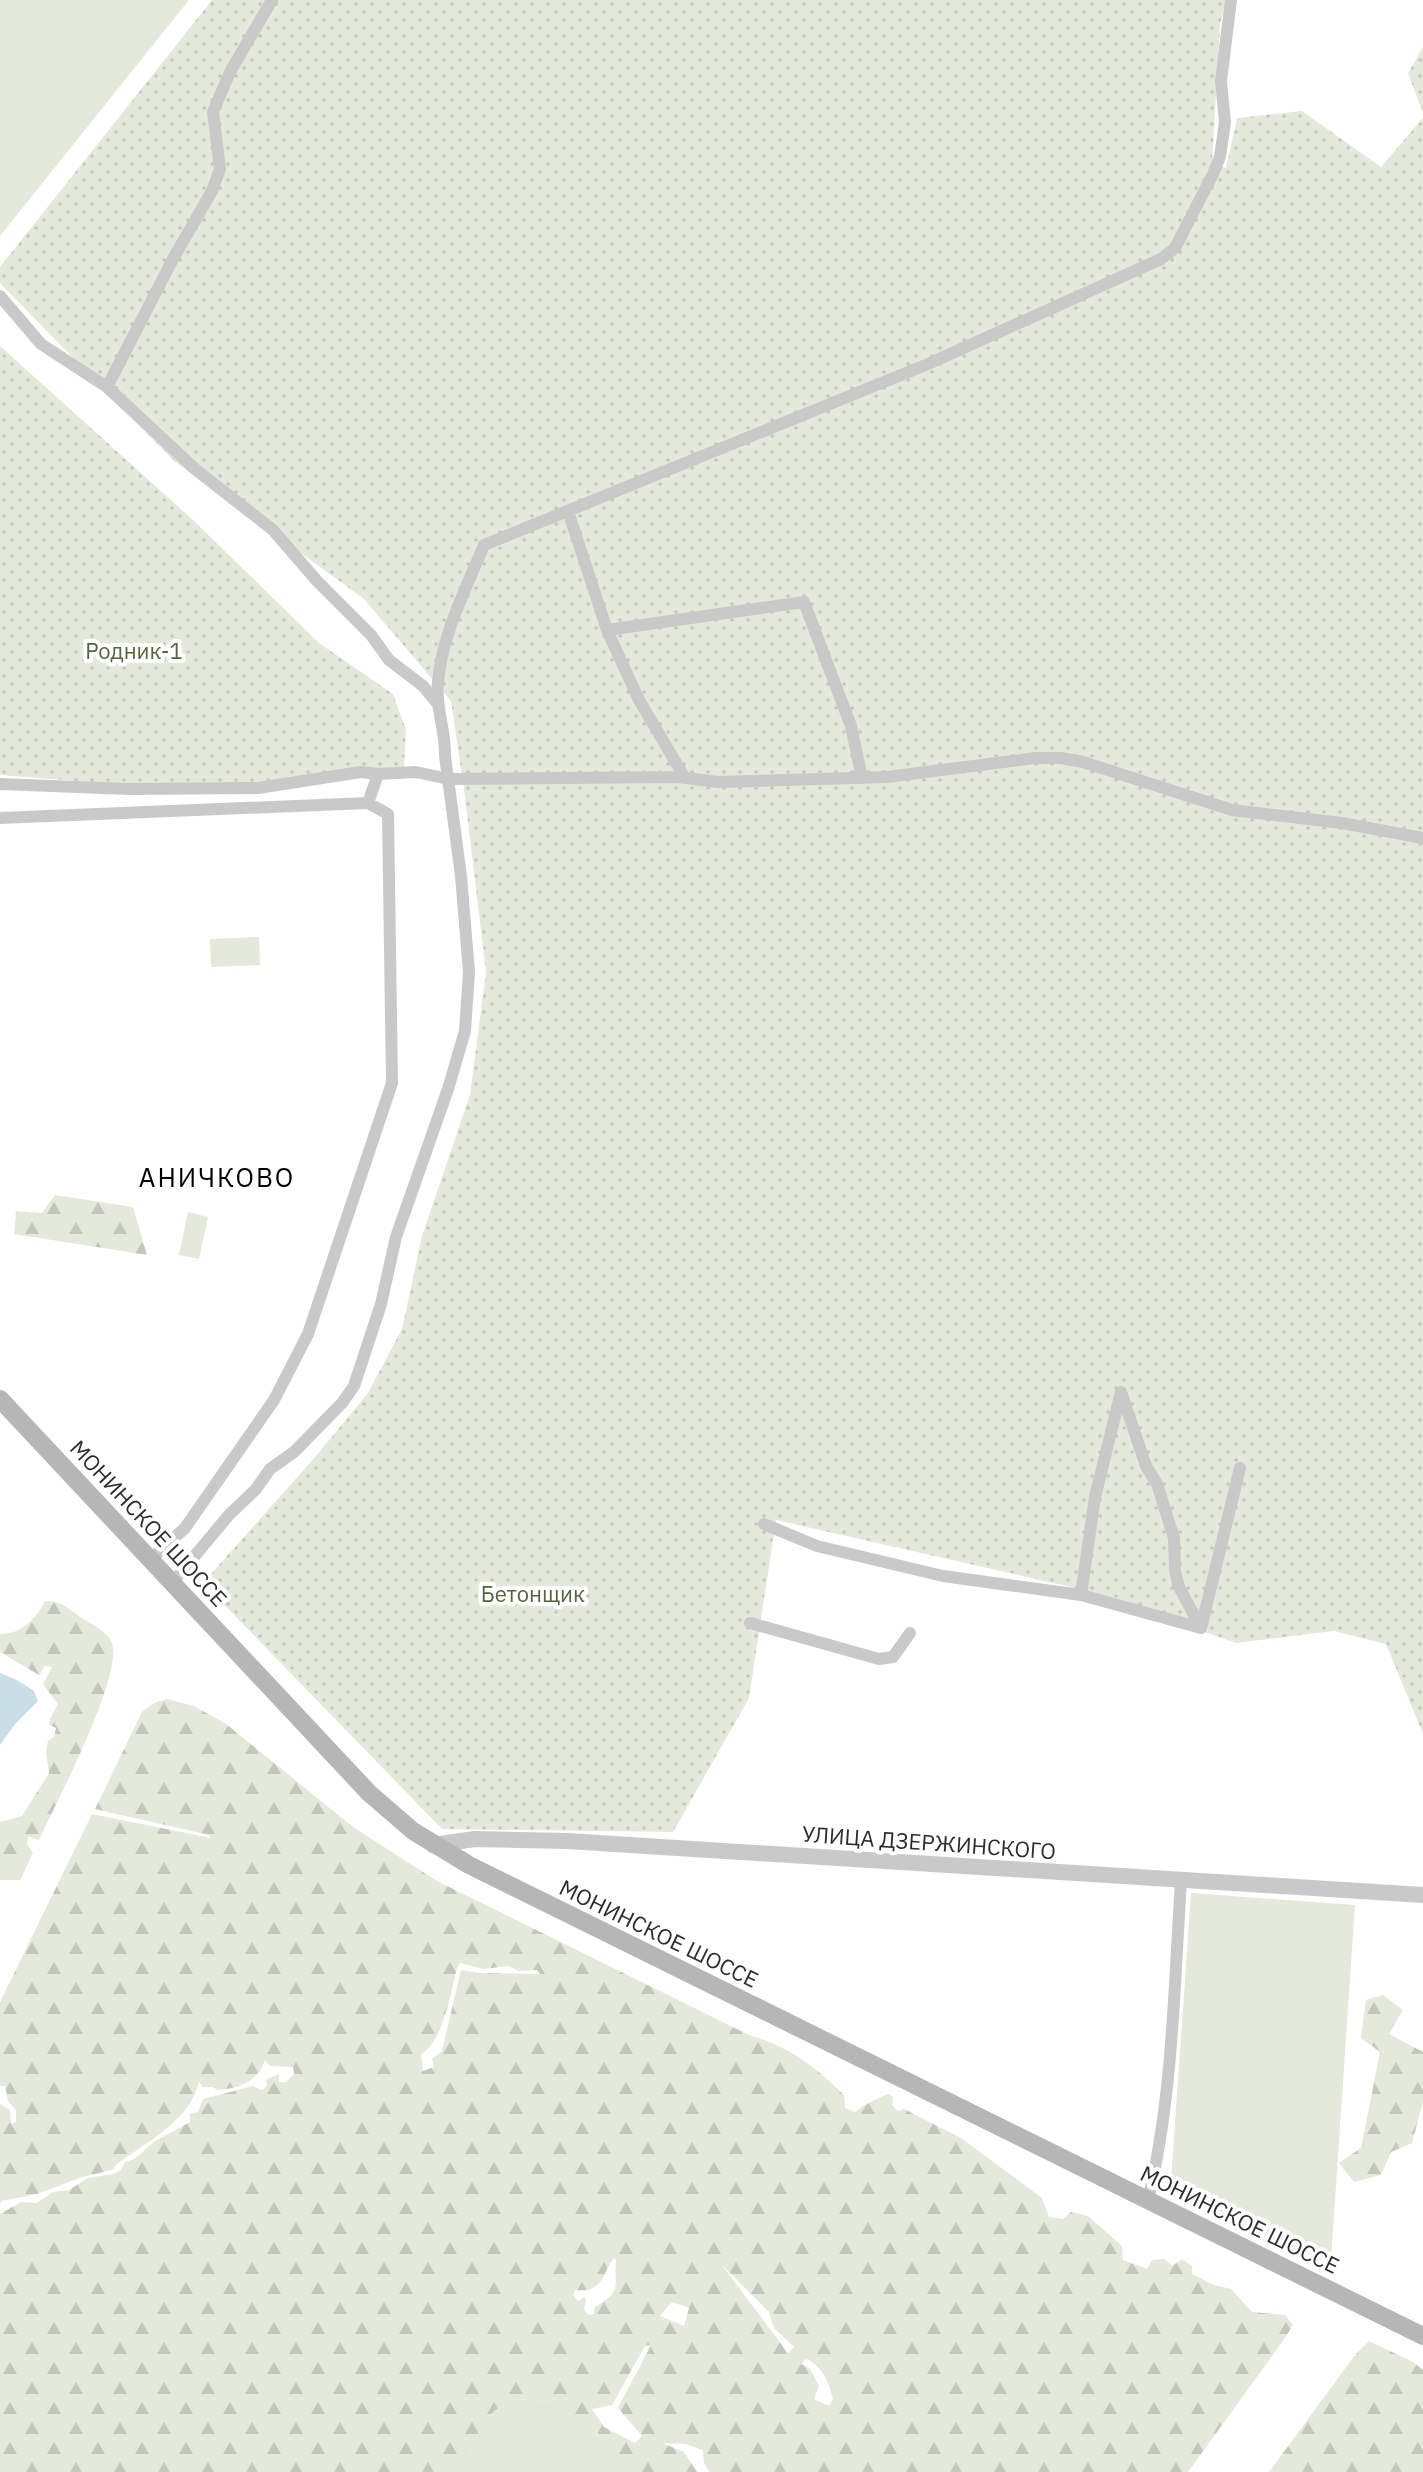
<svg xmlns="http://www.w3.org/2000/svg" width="1423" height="2472" font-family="'IBM Plex Sans',sans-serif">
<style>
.grass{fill:#e4e9db}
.forest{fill:url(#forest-firs);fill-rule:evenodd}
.garden{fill:url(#garden-dots)}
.water{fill:#c8dfe8}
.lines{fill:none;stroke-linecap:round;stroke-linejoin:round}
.minor{stroke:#c9c9c9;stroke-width:12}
.tertiary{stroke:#c9c9c9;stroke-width:16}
.secondary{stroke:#b6b6b6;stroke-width:18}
.labels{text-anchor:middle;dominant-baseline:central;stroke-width:8;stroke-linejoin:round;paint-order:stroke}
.park-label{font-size:22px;fill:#54653d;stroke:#fff}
.street-label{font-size:22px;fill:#2c2c2c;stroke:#fff}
.quarter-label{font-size:26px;letter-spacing:2px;fill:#000;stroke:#fff}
</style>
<defs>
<pattern id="forest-firs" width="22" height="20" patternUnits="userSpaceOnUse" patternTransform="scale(2)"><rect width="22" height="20" fill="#e4e9db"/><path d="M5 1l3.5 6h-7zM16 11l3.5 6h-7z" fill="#c4c8bc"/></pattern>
<pattern id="garden-dots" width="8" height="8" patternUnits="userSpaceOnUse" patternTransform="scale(2)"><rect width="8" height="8" fill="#e4e9db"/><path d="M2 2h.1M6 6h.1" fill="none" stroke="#c4c8bc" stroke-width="1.8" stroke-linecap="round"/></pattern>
</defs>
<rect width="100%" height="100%" fill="#fff"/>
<!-- grass -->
<path class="grass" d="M0,0H189L0,236Z
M259,937L260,965L211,967L210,939Z
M188,1212L208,1217L199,1259L179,1255Z
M1191,1893L1355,1905L1330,2275L1170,2194Z
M520,2399L552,2402L596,2431L619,2464V2472H465L477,2435L495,2410Z"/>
<!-- forest -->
<path class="forest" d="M55,1195L133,1207L147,1255L14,1234L16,1211L42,1213Z
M45,1601C63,1601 68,1609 83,1619C92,1624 106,1631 111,1641C127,1669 54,1807 39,1840L28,1836L27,1844L33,1853L20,1880H0V1822L22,1816L49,1773L46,1751L48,1741L54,1737L56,1728L49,1725L50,1719L58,1704L43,1684L52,1667L45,1666L39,1675L0,1652V1634C20,1635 37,1618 45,1601Z
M167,1699L194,1706L226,1724L353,1827L437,1881L749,2035C790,2047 814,2066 844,2095L845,2108L855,2112C865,2104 876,2099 888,2094L893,2097L892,2105L898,2111L904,2109L961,2138L1042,2198L1049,2217L1063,2219L1071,2212L1088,2216L1122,2246L1123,2260L1147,2269L1152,2260L1165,2259L1172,2266L1182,2259L1192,2266V2274L1214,2285L1231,2289L1252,2312L1285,2315L1293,2325L1285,2338L1188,2472H709L704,2463L703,2450L685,2444L662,2443L684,2452L697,2472H619V2464L596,2431L552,2402L520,2399L495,2410L477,2435L465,2472H0V2214L21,2202L37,2203L53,2192L69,2190L88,2178L113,2174L121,2170L125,2162C141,2159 146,2145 159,2139C169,2133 180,2128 190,2122V2114L198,2112L203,2099L253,2086L262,2090L267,2086L266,2080L279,2074V2082H286L294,2074L293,2067L270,2066L265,2060C258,2081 239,2089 217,2090L213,2087H202L199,2081C191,2120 148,2141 117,2164L112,2170L82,2177L37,2194L2,2201L0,2204V2104L10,2110L11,2124L16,2122V2110L8,2101L5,2086H0V2002L92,1814L211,1838L209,1835L95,1809L142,1712L154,1703ZM460,1963L483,1969L509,1966L518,1971L537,1970L540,1974L480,1973L461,1970L442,2051L432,2059L434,2067L423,2071L421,2054C443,2042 451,1992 457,1968ZM614,2258L616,2260C614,2289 623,2290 594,2308V2314L589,2315L584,2310L586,2299L584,2297L578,2301L573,2295L575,2290C604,2293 601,2275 614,2258ZM721,2264L769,2312L774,2328L794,2347L788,2353ZM672,2302L689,2308L684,2326L660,2316ZM651,2345L618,2408L642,2436L635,2443L604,2427L592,2409L612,2405L645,2346ZM806,2359C822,2365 829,2383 833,2399L829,2406L814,2399L819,2386L810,2369L801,2364Z
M1383,1995L1403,2010L1389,2034L1423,2052V2102L1412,2143L1391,2152L1381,2175L1354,2182L1339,2163L1361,2148L1380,2052L1361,2038L1366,2000Z
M1369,2341L1413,2362L1423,2370V2472H1269L1355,2355Z"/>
<!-- garden -->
<path class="garden" d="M212,0H1226L1220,25L1212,163L1226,168L1237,118L1302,111L1381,167L1423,118V1734L1386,1644L1334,1631L1236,1643L1089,1591L776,1520L749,1698L673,1832L442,1829L203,1583L316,1456L368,1393L402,1329L422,1236L470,1095L486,972L464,789L451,701L364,599L174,461L0,283V267Z
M1423,47V113L1408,73Z
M0,346L193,520L319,643L393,694L406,730L404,767L231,793L0,775Z"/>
<!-- water -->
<path class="water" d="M0,1673L17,1680L34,1691L38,1701L15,1724L0,1745Z"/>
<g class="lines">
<!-- minor -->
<path class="minor" d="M272,0L230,72L213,112L220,169L212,191L174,257L107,387L195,469L273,530L317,581L371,635L389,660L423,686L437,703
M0,296L41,344L107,387
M568,511L607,630L639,700L685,778
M607,630L804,602L851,726L862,778
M0,784L128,789L258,788L361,772L378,774
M368,803L378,774L416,772L448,779L678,777L718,782L887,777L1035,758H1061L1083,762L1232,810L1342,823L1423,838
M0,818L368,803L388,814L392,1083L308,1334L274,1400L185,1528L150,1560
M1121,1392L1146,1466L1157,1484L1174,1538L1175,1571L1179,1587L1201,1628
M764,1524L817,1546L943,1576L1081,1595L1095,1497L1121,1392
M173,1582L228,1516L256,1489L270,1469L294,1452L342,1403L354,1386L381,1304L396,1237L448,1089L465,1031L469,972L461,876L445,756C446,731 435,707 438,682C442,634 466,589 484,545L928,364L1161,259L1175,248L1213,174L1220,157L1225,122L1221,81L1231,0
M1081,1595L1201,1628
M750,1623L879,1659L893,1657L910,1633
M1201,1628L1240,1468
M1148,2200C1173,2097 1174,1986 1181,1881"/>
<!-- tertiary -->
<path class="tertiary" d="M433,1845L475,1839L567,1841L1423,1895"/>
<!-- secondary -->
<path class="secondary" d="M0,1399L369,1793L413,1831L469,1865L1423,2336"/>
</g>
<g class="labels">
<!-- park labels -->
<g class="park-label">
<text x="134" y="650">Родник-1</text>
<text x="533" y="1593">Бетонщик</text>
</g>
<!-- street labels -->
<g class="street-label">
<text transform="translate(149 1523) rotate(47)">МОНИНСКОЕ ШОССЕ</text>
<text transform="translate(929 1842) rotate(4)">УЛИЦА ДЗЕРЖИНСКОГО</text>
<text transform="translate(659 1933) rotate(26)">МОНИНСКОЕ ШОССЕ</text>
<text transform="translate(1240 2219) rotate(26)">МОНИНСКОЕ ШОССЕ</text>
</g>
<!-- quarter labels -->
<g class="quarter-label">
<text x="217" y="1177">АНИЧКОВО</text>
</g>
</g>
</svg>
